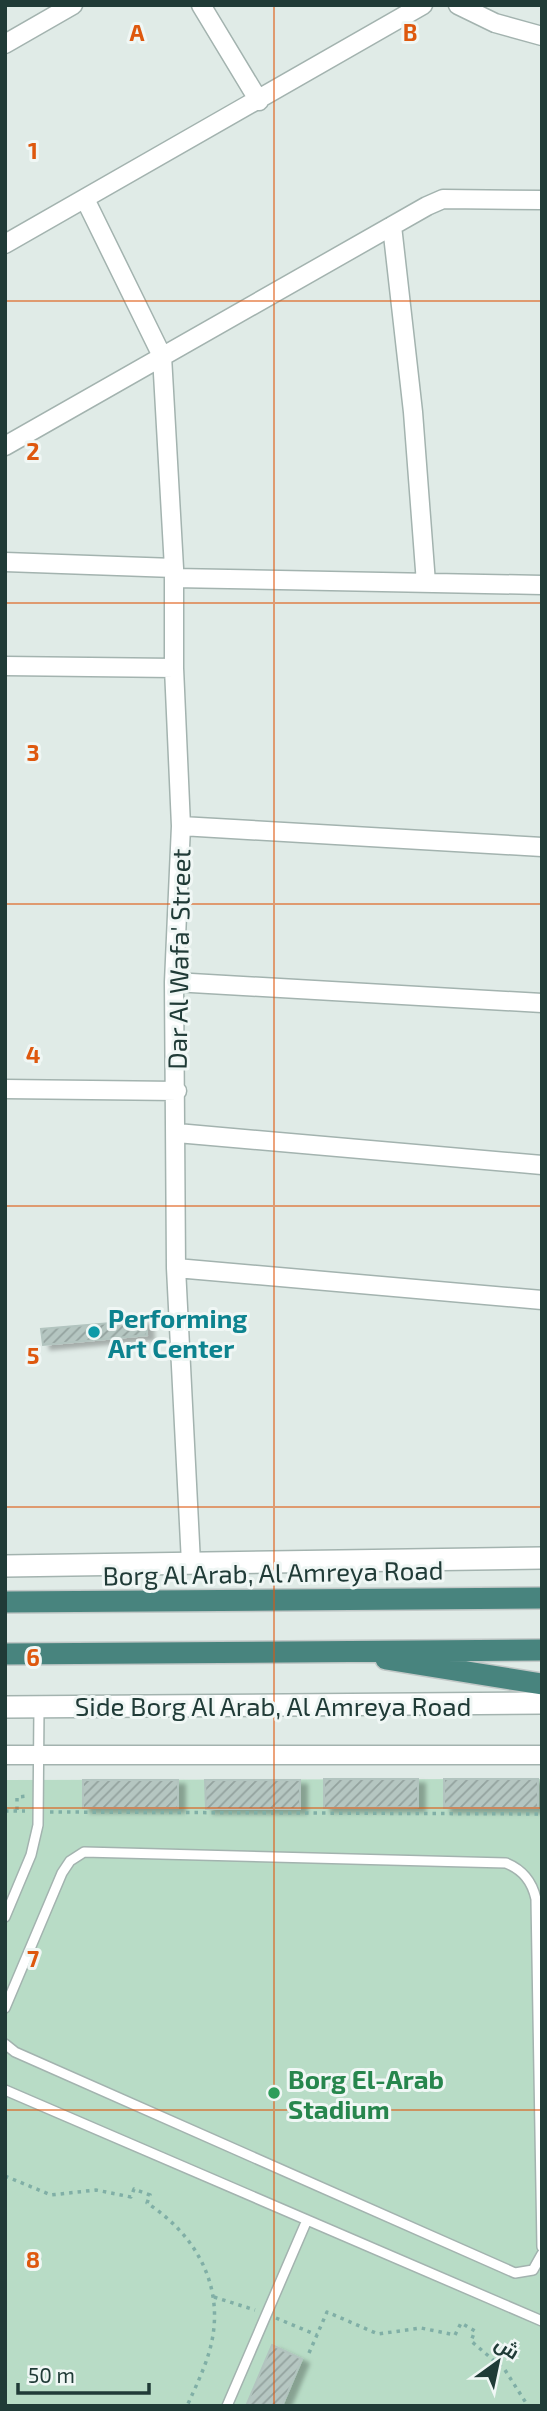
<svg xmlns="http://www.w3.org/2000/svg" width="547" height="2411" font-family="'Exo 2',Cairo,sans-serif">
<style>
.grass{fill:#b8dcc6}
.building{fill:url(#building-hatch);stroke:#b2c4bf;stroke-width:2;filter:url(#shadow)}
.lines{fill:none;stroke-linecap:round;stroke-linejoin:round}
.service-casing{stroke:#a3b3af;stroke-width:12}
.minor-casing{stroke:#a3b3af;stroke-width:21}
.tertiary-casing{stroke:#a3b3af;stroke-width:24}
.trunk-casing{stroke:#c1c8c7;stroke-width:24}
.path{stroke:#80afa6;stroke-width:3.5;stroke-dasharray:3.5 5;stroke-linecap:butt}
.service{stroke:#fff;stroke-width:9}
.minor{stroke:#fff;stroke-width:18}
.tertiary{stroke:#fff;stroke-width:21}
.trunk{stroke:#48847e;stroke-width:21}
.grid{fill:none;stroke:#de580e;stroke-width:2;stroke-opacity:0.55}
.culture-dot{fill:#0f9aa8;stroke:#f0f7f5;stroke-width:2.5}
.leisure-dot{fill:#2e9e5b;stroke:#f0f7f5;stroke-width:2.5}
.labels{text-anchor:middle;dominant-baseline:central;stroke-width:6;stroke-linejoin:round;paint-order:stroke}
.street-label{font-size:26px;fill:#203b37;stroke:#f0f7f5}
.culture-label{font-size:26px;font-weight:bold;fill:#0d838f;stroke:#f0f7f5;text-anchor:start}
.leisure-label{font-size:26px;font-weight:bold;fill:#27864d;stroke:#f0f7f5;text-anchor:start}
.grid-label{font-size:23px;text-anchor:middle;font-weight:bold;fill:#de580e;stroke:#f0f7f5;stroke-width:6;stroke-linejoin:round;paint-order:stroke}
</style>
<defs>
<pattern id="building-hatch" width="6" height="6" patternUnits="userSpaceOnUse" patternTransform="scale(1.75)"><rect width="6" height="6" fill="#b5c6c1"/><path d="M-1 1l2-2M0 6l6-6M5 7l2-2" fill="none" stroke="#93a29e"/></pattern>
<filter id="shadow"><feDropShadow dx="7" dy="4.5" stdDeviation="2" flood-color="#0004"/></filter>
</defs>
<rect width="100%" height="100%" fill="#e0ebe7"/>
<!-- grass -->
<path class="grass" d="M542,1779V2406H5V1780Z"/>
<!-- building -->
<path class="building" d="M146,1320L147,1335L43,1345L41,1329Z
M324,1779H418V1807L324,1808Z
M444,1779H538V1808H444Z
M83,1780H178V1808H83Z
M205,1780H300V1809H206Z
M272,2345L302,2359L282,2406H246Z"/>
<g class="lines">
<!-- service casing -->
<g class="service-casing">
<path id="service" d="M5,1917L31,1855L38,1825L39,1708
M5,2008L62,1873L70,1861L84,1852L506,1863C523,1870 532,1881 536,1899L542,2247
M5,2044L15,2052L515,2273L533,2270L542,2254
M5,2090L542,2321
M227,2406L307,2220"/>
</g>
<!-- minor casing -->
<g class="minor-casing">
<path id="minor" d="M201,5L259,101
M458,5L495,23L542,36
M5,44L73,5
M85,199L162,356L174,568V668L181,826L174,982L176,1268L191,1563
M392,226L413,412L426,583
M5,244L423,5
M5,446L427,206L443,199L542,200
M5,562L174,568
M174,578L542,585
M5,666L174,668
M181,826L542,847
M174,982L542,1003
M5,1089L177,1091
M177,1133L542,1165
M176,1268L542,1300
M5,1755H542"/>
</g>
<!-- tertiary casing -->
<g class="tertiary-casing">
<path id="tertiary" d="M5,1566L542,1558
M5,1707L542,1703"/>
</g>
<!-- trunk casing -->
<g class="trunk-casing">
<path id="trunk" d="M5,1602L542,1598
M5,1654L542,1650
M386,1659L542,1684"/>
</g>
<!-- path -->
<path class="path" d="M17,1810V1797L28,1796
M5,1811H25
M50,1812L542,1814
M5,2176L51,2195L96,2190L131,2197L134,2189L150,2195L147,2203C196,2235 225,2286 211,2345C206,2366 196,2386 187,2406
M214,2297L255,2310
M276,2318L317,2335
M309,2353L327,2312L378,2334L421,2328L455,2335L461,2323L475,2331L471,2341L505,2370L528,2406"/>
<!-- service -->
<use href="#service" class="service"/>
<!-- minor -->
<use href="#minor" class="minor"/>
<!-- tertiary -->
<use href="#tertiary" class="tertiary"/>
<!-- trunk -->
<use href="#trunk" class="trunk"/>
</g>
<!-- grid -->
<path class="grid" d="M274,5V2406M5,301H542M5,603H542M5,904H542M5,1206H542M5,1507H542M5,1808H542M5,2110H542"/>
<!-- markers -->
<circle class="culture-dot" cx="94" cy="1332" r="7"/>
<circle class="leisure-dot" cx="274" cy="2093" r="7"/>
<g class="labels">
<!-- street labels -->
<g class="street-label">
<text transform="translate(178 959) rotate(-89)">Dar Al Wafa' Street</text>
<text transform="translate(273 1572) rotate(-1)">Borg Al Arab, Al Amreya Road</text>
<text x="273" y="1705">Side Borg Al Arab, Al Amreya Road</text>
</g>
<!-- culture labels -->
<g class="culture-label">
<text x="108" y="1317">Performing<tspan x="108" dy="30">Art Center</tspan></text>
</g>
<!-- leisure labels -->
<g class="leisure-label">
<text x="288" y="2078">Borg El-Arab<tspan x="288" dy="30">Stadium</tspan></text>
</g>
</g>
<g class="grid-label">
<text x="137" y="41">A</text>
<text x="410" y="41">B</text>
<text x="33" y="159">1</text>
<text x="33" y="460">2</text>
<text x="33" y="761">3</text>
<text x="33" y="1063">4</text>
<text x="33" y="1364">5</text>
<text x="33" y="1666">6</text>
<text x="33" y="1967">7</text>
<text x="33" y="2268">8</text>
</g>
<!-- border -->
<rect width="547" height="2411" fill="none" stroke="#203b37" stroke-width="14"/>
<!-- north arrow -->
<g transform="translate(498 2362) rotate(33)" stroke="#f0f7f5" stroke-width="5" paint-order="stroke">
<path d="M0-5L12 26L0 18L-12 26Z" fill="#203b37"/>
<text y="-10" font-size="19" font-weight="bold" text-anchor="middle" fill="#203b37">ش</text>
</g>
<!-- scale -->
<path d="M18 2383v10h131v-10" fill="none" stroke="#203b37" stroke-width="3.5"/>
<text x="28" y="2383" font-size="21" fill="#203b37" stroke="#f0f7f5" stroke-width="5" paint-order="stroke">50 m</text>
</svg>
